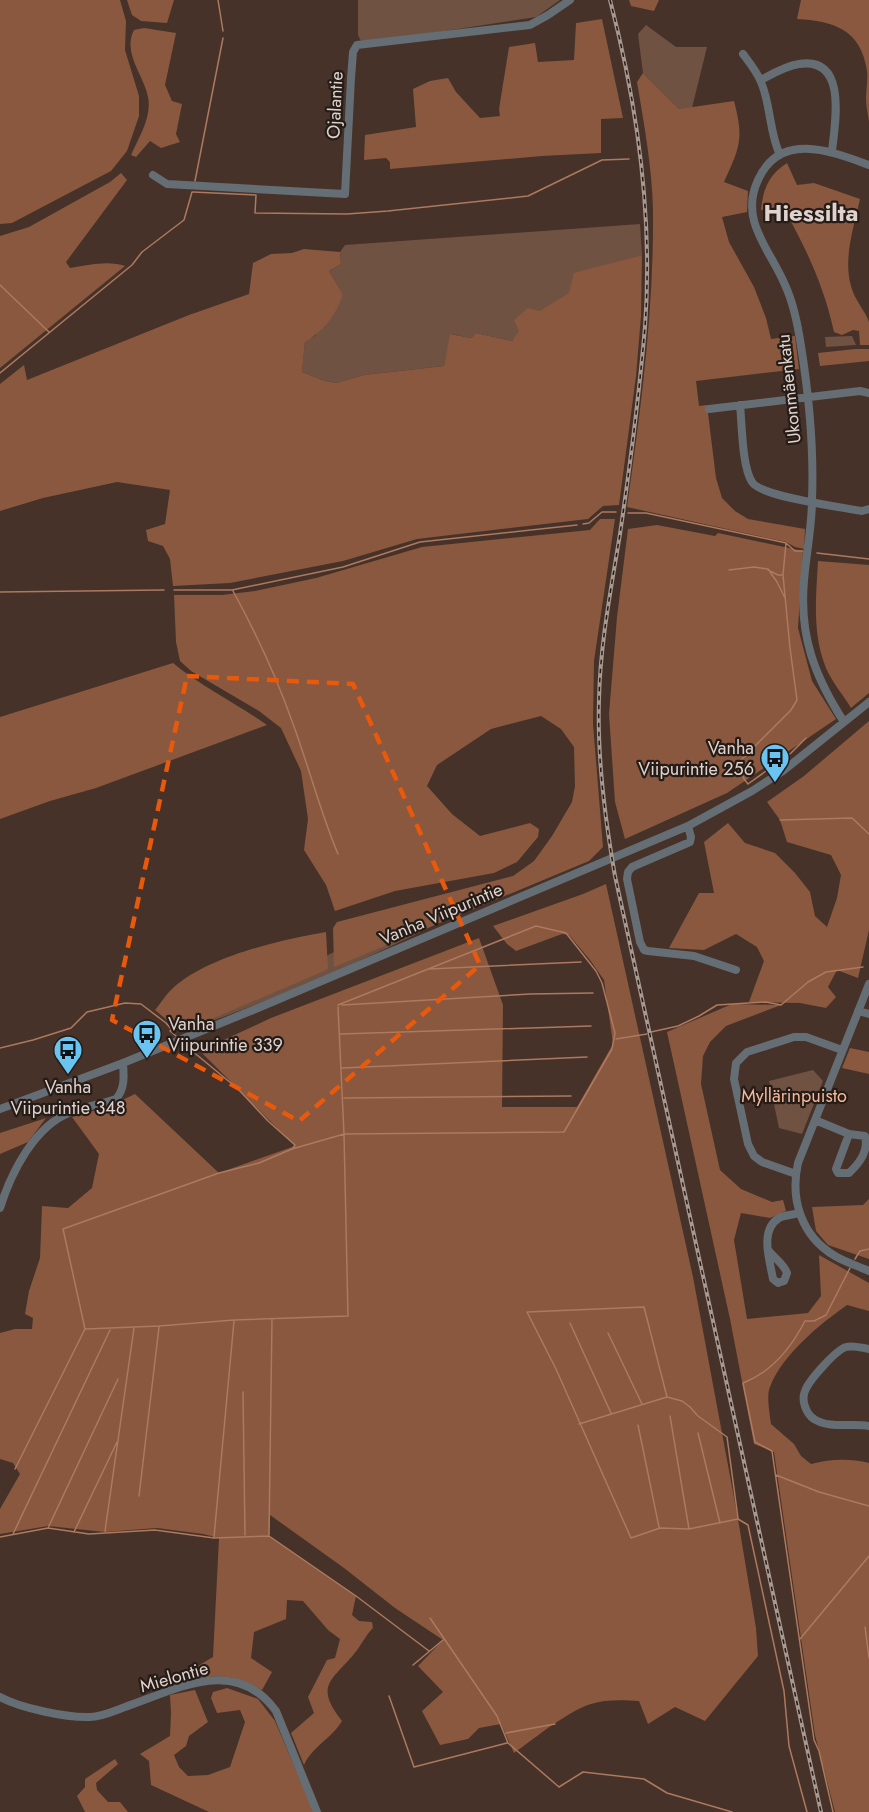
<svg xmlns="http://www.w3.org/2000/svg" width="869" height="1812" font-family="Jost,sans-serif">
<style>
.green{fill:#705243}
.forest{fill:#89583f}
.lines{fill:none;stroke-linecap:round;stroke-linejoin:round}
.stream{stroke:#ad795f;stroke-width:1.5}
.minor{stroke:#646e74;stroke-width:8}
.rail-casing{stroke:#a79890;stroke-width:4}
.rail{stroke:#251c18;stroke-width:1.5;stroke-dasharray:4.5;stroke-linecap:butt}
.marked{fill:none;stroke:#e8590c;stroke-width:4.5;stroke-dasharray:12 8;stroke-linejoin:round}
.labels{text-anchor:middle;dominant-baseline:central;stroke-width:4.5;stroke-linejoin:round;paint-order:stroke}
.street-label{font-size:18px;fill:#e0d3cd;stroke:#251c18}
.poi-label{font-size:18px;fill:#e0d3cd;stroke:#251c18;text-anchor:end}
.park-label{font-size:18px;fill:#f6b899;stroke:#251c18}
.district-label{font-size:24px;font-weight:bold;fill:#e0d3cd;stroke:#251c18}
</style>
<rect width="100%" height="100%" fill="#463228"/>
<!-- green -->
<path class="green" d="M358,0H560L536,17L425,34L361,41L358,35Z
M646,25L676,47H707L692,108L679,109L643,73L638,34Z
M640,224L642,255L599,267L570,293L539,311L512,341L476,333L471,338L451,334L444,366L364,375L336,383L325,381L302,372L305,341L315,336L343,294L329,271L341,264L340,252L345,245Z
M852,336L856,345L826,347L825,337Z
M436,924C356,965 272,1000 187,1030L183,1028L348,945Z
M813,1070L823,1081L802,1134L779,1128L769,1081Z"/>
<!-- forest -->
<path class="forest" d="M0,0H120L126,21L125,50L139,96V116L127,151L111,171L12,223L0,224Z
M127,0H174L167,23L141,21L132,15Z
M629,0H659L654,11L631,6Z
M801,0H869V122C868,114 866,106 866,99C866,89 868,80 867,71C861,29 833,21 797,19Z
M602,19L623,118L601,119V153L542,156L390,169V162L386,158L364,160L365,135L416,127L413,89L430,81L448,78L456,92L480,118L500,116L499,109L509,47L535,43L538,62L574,60L576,23Z
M144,28L176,33L165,85L172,101L182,104L176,134L180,142L161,148L150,141L136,157L131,155C139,137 152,117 148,97C144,75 122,53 134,30Z
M643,73L679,109L734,101C744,139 740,147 724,182L748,191L747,212L722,217L729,242L754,287L766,318L771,339L795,336L799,369L696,381L699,406L707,405L716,478L722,498L735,511L748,519L805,529L804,549L795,547L786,542L627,507C641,408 654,310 653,210C652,167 644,124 637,82Z
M787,163L797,185L814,183L860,199C854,227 843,258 851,286C854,299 866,312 869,322C869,329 869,338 869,345H860L859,331L853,330L842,335L834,332C824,287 809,255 787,214L785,207L761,210C763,190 768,175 787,163Z
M121,173L127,180L66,262L70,268C87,265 109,260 125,266L0,368V236L29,227L110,182Z
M304,249L340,252L341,264L329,271L343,294C337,314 323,332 305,342L302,372L325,381L336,383L364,375L444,366L450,334L471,338L476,333L512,341L519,331L514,320L528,308L539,311L569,293L574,273L642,255L641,316L636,376L619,505L603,506L588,519L417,539L343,561L230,583L173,586L170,559L163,546L148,541L146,530L165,524L170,490L117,482L43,498L0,511V384L24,365L27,380L189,315L249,294L253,263L271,254L292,253Z
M855,349H869V361L820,366L818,353Z
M600,519H615L594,661L593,724L603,847L589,861L334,967L333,928L337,922L513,876L534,861L552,836L572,802L575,786L574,747L561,729L541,716L491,729L437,765L427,786L452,814L480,836L530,823L539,829L538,837L517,862L494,873L395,891L335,911L326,885L304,850L308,819L301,771L281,728L259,711L191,671L180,661L176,642L174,595H222L255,591L316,578L422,547L590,530Z
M657,525L715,536L718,533L803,551L798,628L812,681L836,719L727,793L625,839L615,802L609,714L617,617L628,529Z
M818,561L869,565V693L851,708C843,695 832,682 826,668C812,634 816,597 818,561Z
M173,663C202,687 236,703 267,725L96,788L50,801L0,819V717Z
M869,721V930L858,978L837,970L828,987L836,997L826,1008L800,1003L749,1002L764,961L757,947L736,934L704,950L669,948L699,893H714L704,842L728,823L745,843L775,853L795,873L810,892L815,916L827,927L837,898L841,875L831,855L787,842L780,820L767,802L804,776Z
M606,884L693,1277L738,1519L756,1628L758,1656L705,1721L675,1707L648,1724L639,1701C624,1700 606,1699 591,1704C568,1711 535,1738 514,1753L501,1724L479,1728L468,1739L440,1745L422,1711L443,1692L418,1666L443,1640L395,1608L344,1568L270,1515L269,1536L356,1596L352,1615L359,1621L372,1622L373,1628C365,1636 361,1646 354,1654C330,1682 315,1686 342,1721C332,1738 313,1746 304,1765L291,1733L314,1713L308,1697L327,1660L335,1658L340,1639L328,1630L303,1601L287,1600L286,1619L254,1632L251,1658L272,1672L262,1690C236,1676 222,1674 193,1679L191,1670L213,1657L219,1538L203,1534L157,1528L105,1532L48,1526L0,1534V1509L20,1474L13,1463L0,1459V1333L15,1329H32L33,1318L25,1314L29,1291L40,1258L42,1206L68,1208L92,1188L99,1154L72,1117L110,1106L135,1094L219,1173L295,1146L200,1051L271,1018L479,938L503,1005L502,1107H577L613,1044L604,980L590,960L569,935L562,934L516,951L507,944L493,926L583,894Z
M326,932L328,969L308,978L181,1032L155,1010C161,1003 166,994 173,988C209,956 280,940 326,932Z
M732,1004L781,1005L726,1026L710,1042L703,1056L701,1084L720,1170L741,1189L772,1202L783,1200L786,1211L770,1218L741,1213L734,1240L747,1319L808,1313L821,1296L819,1255L869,1283V1311L847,1305C820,1324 782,1355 770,1387C766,1396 770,1414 771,1424L794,1444L801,1456L811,1464C830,1459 849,1458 869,1463V1812H835L815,1735L774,1452L754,1444L730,1319L667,1032Z
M850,1048L869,1052V1074L842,1068Z
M46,1118L28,1142L0,1154V1133Z
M869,1199V1259L828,1245L816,1231L812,1207L863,1205Z
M227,1688L258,1699L275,1721L314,1812H209L151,1785L149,1761L140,1754L170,1736L171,1713L170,1695L195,1690L208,1722L189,1736L186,1746L174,1755L179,1767L188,1776L208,1775L230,1767L245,1722L240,1710L217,1713L211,1698L213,1692Z
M115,1759L118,1764L96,1783L97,1790L108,1802H120L128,1812H85L77,1796L85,1787V1779Z"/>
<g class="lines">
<!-- stream -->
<path class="stream" d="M218,0L223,31
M195,181L223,38
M193,192L256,195L255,213L347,214L388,211L528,196L602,160L629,159
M0,285L49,332
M0,373L132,265L142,252L184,220L192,192
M628,513H646L786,543L795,551H803
M583,524L589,523L602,512H616
M786,543L783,575L790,648L797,700L791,710L739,762L744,779L748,784L791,753L806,738
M817,553L869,559
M729,570L754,567L768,569L777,582L785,598
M768,570L778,575H783
M174,590H232L343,567L420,542L577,525
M233,591C256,633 277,678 293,724C309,767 320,811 338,854
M0,592L164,590
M780,820L852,818L869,834
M429,969L581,962
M342,1005L530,994L593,993
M651,1032L678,1026L699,1016L717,1005L766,1002L781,1005L808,982L826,972L863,967
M340,1034L591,1026
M616,1039L647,1034
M184,1043L185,1044
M0,1048L33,1040L71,1028L87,1012L125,1003L141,1004L166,1023L172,1030L170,1031L176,1036
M191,1050L238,1089L268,1121L295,1145L293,1148
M342,1068L587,1057
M344,1098L571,1096
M855,1259L860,1251L869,1249
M570,1323L611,1413
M86,1329L159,1326L234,1320L348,1316L344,1134L338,1007
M608,1333L642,1404
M243,1392L245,1535
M667,1397L644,1307L527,1312L556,1369L631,1538L660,1528L689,1529L738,1519L748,1525L784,1691L789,1746L807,1812
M670,1416L689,1529
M579,1424L667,1397L682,1401L690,1407L698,1416L727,1437L738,1518
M638,1425L659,1527
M698,1433L720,1523
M15,1469L85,1329L63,1229L219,1173L259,1163L292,1149L344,1134L564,1132L612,1049L615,1033L602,983L596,971L566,933L536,926L338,1005
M776,1475L819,1492L869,1506
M139,1496L159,1327
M48,1528L118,1379
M105,1531L134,1328
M74,1532L117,1442
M13,1534L110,1330
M269,1535L272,1319
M0,1537L48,1528L89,1534L155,1530L214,1538L269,1536L356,1596L429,1651
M214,1537L234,1321
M430,1618L497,1716L508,1743L559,1787L583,1772L644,1779L667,1793L732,1812
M865,1627L869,1658
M800,1639L869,1556
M413,1665L443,1640
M389,1696L414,1767L507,1743
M506,1733L555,1724
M833,1812L819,1751L814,1740L772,1451L755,1442L743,1383C772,1372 791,1348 805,1321H814L826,1315L850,1268"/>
<!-- minor -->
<path class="minor" d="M743,54C749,62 757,72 761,82C771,105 769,132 780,155
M761,80C772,74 785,66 799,64C848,56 835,123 832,151
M153,175L167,184L345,194L351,78L353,52L357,45L530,25L548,15L570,0
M740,405C742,424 742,467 752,482C761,497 841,507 862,511L869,509
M709,409L860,391L869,393
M844,722C815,677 799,636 804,581C806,554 812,527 812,500C814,449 809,396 801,346C798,326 794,304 785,285C770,249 739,221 758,180C780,131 831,151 869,165
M688,826L691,837L690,842L632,867L628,872L627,879L640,942L644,950L648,951L694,956L736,970
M869,984L798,1163C790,1199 801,1236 835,1256C845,1262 858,1266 869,1271
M858,1011L869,1014
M0,1109L123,1063L258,1008L688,826L752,791L783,771L869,702
M815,1120L849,1134L836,1169L838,1173H849C860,1163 869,1151 865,1136L849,1134
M796,1174L762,1162L754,1156L748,1144L734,1079L736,1063L747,1052L794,1037H806L842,1050
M0,1208C11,1173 34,1126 71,1112C85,1107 101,1104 116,1099C125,1089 124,1076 123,1063
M768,1250C774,1258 784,1264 787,1273L784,1281L778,1283L773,1279C770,1261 759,1230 779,1218C785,1215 793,1215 799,1213
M869,1349C862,1348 853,1345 846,1347C836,1350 809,1380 805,1391C801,1400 806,1414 814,1419C829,1429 852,1423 869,1426
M0,1697C20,1708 67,1718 90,1717C101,1717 114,1711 125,1707C178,1689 235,1655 276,1711L317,1812"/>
<!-- rail casing -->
<g class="rail-casing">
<path id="rail" d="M610,0C638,107 653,217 645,327C639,396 630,466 620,534C611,589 600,645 599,700C597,759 605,819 615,876L821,1812"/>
</g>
<!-- rail -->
<use href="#rail" class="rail"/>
</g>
<!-- marked area -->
<path class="marked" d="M187,676L353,684L480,965L299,1121L112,1020Z"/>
<!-- icons -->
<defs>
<g id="bus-pin" transform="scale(1.5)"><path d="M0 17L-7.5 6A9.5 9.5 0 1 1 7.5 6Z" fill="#69c4f1" stroke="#251c18"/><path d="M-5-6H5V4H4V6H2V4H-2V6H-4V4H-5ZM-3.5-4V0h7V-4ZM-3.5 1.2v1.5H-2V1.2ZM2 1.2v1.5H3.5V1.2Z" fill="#111"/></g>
</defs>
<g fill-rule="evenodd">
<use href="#bus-pin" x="775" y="758"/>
<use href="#bus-pin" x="147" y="1034"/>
<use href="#bus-pin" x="68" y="1050"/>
</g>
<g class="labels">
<!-- street labels -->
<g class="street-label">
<text transform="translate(335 105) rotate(-87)">Ojalantie</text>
<text transform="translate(789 389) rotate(-96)">Ukonmäenkatu</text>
<text transform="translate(441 914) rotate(-23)">Vanha Viipurintie</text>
<text transform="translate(174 1677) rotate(-16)">Mielontie</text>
</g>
<!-- poi labels -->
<g class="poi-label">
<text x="754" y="748">Vanha<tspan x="754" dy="21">Viipurintie 256</tspan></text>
<text x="168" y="1024" text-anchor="start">Vanha<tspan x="168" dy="21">Viipurintie 339</tspan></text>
<text x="68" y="1087" text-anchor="middle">Vanha<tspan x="68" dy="21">Viipurintie 348</tspan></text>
</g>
<!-- park labels -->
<g class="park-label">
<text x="794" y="1096">Myllärinpuisto</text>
</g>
<!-- district labels -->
<g class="district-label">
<text x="811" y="212">Hiessilta</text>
</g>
</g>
</svg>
